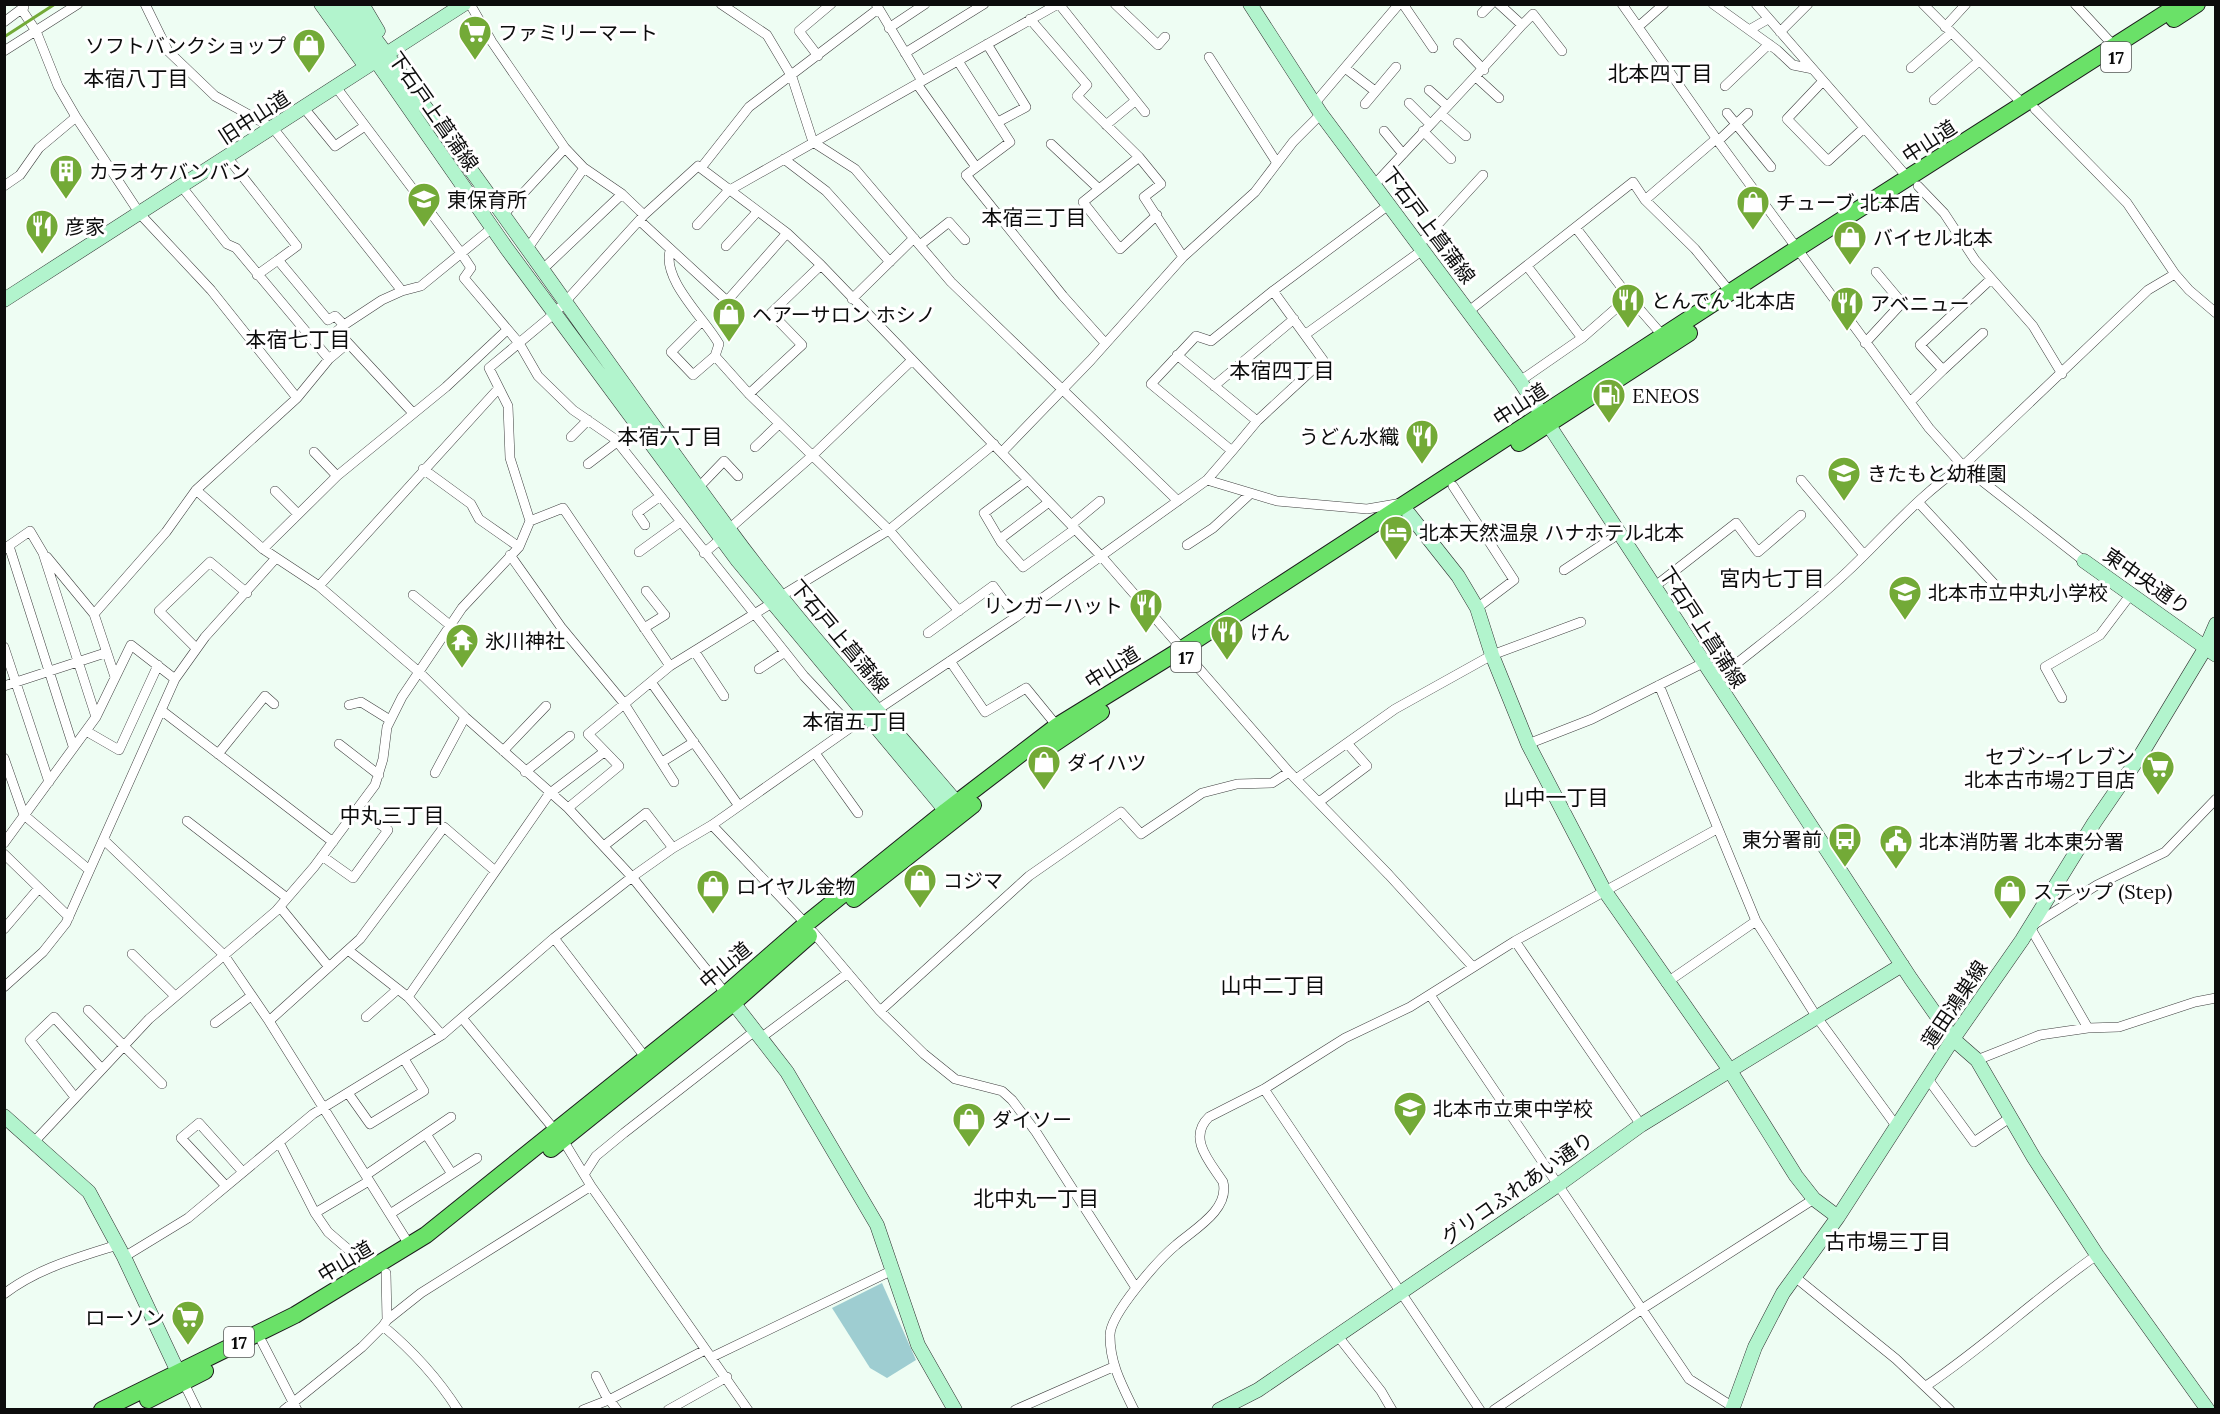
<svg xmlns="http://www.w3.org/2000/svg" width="2220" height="1414" font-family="Lora,'Noto Sans JP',serif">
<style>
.forest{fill:#9ecdd1}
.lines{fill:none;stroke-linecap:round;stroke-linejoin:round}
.street-casing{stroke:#3f3f3f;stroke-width:10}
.secondary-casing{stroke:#2e2e2e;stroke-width:15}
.highway-casing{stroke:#1d1d1d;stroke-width:18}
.street{stroke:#fff;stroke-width:9}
.secondary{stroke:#b2f4cd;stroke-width:14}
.highway{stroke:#6ae168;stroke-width:16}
.rail{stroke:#73aa37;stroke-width:3}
.labels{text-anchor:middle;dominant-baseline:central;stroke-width:6;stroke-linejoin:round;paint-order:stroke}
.shield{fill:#fff;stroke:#555;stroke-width:1.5}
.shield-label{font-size:18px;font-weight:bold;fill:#0c0c0c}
.poi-label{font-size:20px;fill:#0c0c0c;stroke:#fff;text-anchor:start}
.street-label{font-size:20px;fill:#0c0c0c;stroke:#fff}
.neighbourhood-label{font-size:21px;fill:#0c0c0c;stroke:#fff}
</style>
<rect width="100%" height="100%" fill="#eefdf3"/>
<!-- forest -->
<path class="forest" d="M882,1283L916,1360L887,1378L870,1368L832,1308Z"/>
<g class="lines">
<!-- street casing -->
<g class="street-casing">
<path id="street" d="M145,4L168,51L215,96L273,128L402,291L421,286L492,228
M470,4L492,42L565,148L584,168L622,194L644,215
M721,4L767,35L792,77L813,142L855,169L951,282L1178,501
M876,4L922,81
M1059,4L1145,112
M1115,4L1158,45L1165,37
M1403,4L1433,48
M1622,4L1718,141L1929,428L1963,466L2084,561
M1713,4L1777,50L1793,65L1813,69
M1756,4L1909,179
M1923,4L2023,104
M2075,4L2114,46
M22,10L36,31L58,86L76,117L140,214L211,290L297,398L196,490L166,532L94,614
M1482,13L1491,4
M1030,19L1087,85L1077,96L1139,157L1161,184L1144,197L1183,257
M4,22L24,7
M1522,25L1533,14L1562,51
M1638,27L1664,4
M1945,27L1966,4
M889,28L925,4
M1749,30L1768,19
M1780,32L1808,4
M1458,43L1484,70
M987,44L1026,107L998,122
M4,51L78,4
M905,53L984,4
M818,56L799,31L831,4
M1209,57L1277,163
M958,61L1010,142L966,175L1063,296L1105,343
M1345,68L1375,91
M1911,68L1951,33
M1476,77L1499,98
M1823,81L1787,119L1828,161L1864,128
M917,84L976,167
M1725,86L1769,44
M336,87L461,253L471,268L464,278L519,343L538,376L573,410L615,439L804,676L852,727
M1429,90L1447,106
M1934,100L1979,61
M1409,103L1430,124
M1314,104L1399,4
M1365,104L1396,67
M304,108L335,146L365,126
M2035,109L2127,203L2175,274L2189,290L2216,313
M1727,113L1771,167
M1441,114L1466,136
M1106,125L1135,101
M1384,131L1403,154
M1423,131L1451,159
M1718,141L1748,113
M1051,144L1099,189
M1139,157L1083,202L1120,249L1157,215
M228,158L297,246L278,260L328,320L335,316L344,325L337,331L413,413
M784,159L826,191L890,262
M701,168L749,107L878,9
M1375,184C1424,131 1474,79 1522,25L1499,4
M4,186L20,175L39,148L76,117
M1918,186L1944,213L1975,260L2033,326L2062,374
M182,187L227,244L236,248L329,359L348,343
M1645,200L1716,139
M503,215L565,148
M640,221L727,301L787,233
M697,225L728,191L1058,4
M1576,228L1629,297L1663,336
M1420,244L1483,175
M920,245L949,222L965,240
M726,246L757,212
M528,248L584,168
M670,251C662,280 705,319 719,344L715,356L693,375L671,352L702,321
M1527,266L1582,338
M543,269L622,194
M257,275L278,260
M1273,291L1211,341L1196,336L1151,384L1232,451L1257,421L1323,360L1273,291L1390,204
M852,299L914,238
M1469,311L1633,182L1645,200L1695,249L1731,293
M344,325L382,300L402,291
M1306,334L1424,249
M1865,343L1902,303L1876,272
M1177,355L1257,421
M715,356L749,394L889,530L959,611
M1943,370L1983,333
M1520,381L1582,338L1629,297
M1214,386L1294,319
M749,394L802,345L771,313L821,265
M297,398L329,359
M1910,402L1943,370L1920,345L1991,279
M571,437L588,420
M755,447L779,424
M314,452L337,476
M1002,452L1091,360L1183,257L1255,192L1293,142L1321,114
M588,464L617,442
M423,469L471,504L479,519L519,547
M1028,480L984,513L1001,542L1023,567L1075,529
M1207,480L1232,451
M1801,480L1864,555
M1453,486L1514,580L1477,608
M699,487L724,461L738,476
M196,490L263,549L319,586L420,673L465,717L568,808L632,877L726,994
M275,491L298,514
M1919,503L1997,587
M530,521L510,458L508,406L489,368L555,313L644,215L698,166L787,233L821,265L1102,557L1289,772L1389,875L1473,967
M645,525L637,513L659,497
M1071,525L1100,501
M729,529L812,456L911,361
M1000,539L1049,502
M1187,545L1213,528L1250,494
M9,546L73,746
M4,549L30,531L43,553L96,717
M263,549L337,476L446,387L507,330
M639,552L679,523
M704,553L722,538
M510,555L561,627L623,702L674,782
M47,557L94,614L115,677
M1564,570L1620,533
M319,586L498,389
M1654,587L1736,523L1758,552L1801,515
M413,595L451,626
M781,596L889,530L994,444
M644,628L665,615L646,591
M928,633L993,586L1016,617
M4,647L49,782
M196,648L159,611L210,562L247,593
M695,652L724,696
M950,661L985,712L1026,688L1057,726
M759,669L785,652
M1715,681C1759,645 1807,610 1849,570C1886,535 1920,494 1963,466L2148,290L2175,274
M651,682L739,806
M1659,685L1756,921L1816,1016L1897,1127
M4,686L105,653
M2062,698L2045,667L2100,635L2131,594
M349,705L361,702L390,720
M161,710L333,842
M877,710L1016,617L1207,480L1277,501L1367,509L1402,503
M86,731L119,750L158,665
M339,744L379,775
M1528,744L1592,719L1703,663
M503,751L546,706
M815,753L858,813
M218,754L265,696L274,704
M4,758L24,815L88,869
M662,762L694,742
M525,772L570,736
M435,773L465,717
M1296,779L1395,709L1492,655L1581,622
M1319,802L1367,766L1347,743
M568,808L619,766L588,734L670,666L772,603
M187,821L287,898
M712,825L806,924
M104,840L224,955L269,1021
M4,843L96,717L131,645L175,679
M605,845L646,813L673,848
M4,854L69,917
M322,856L353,878L388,830L358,808
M280,907L329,967
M4,929L39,888
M813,932L880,1011L924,1054L955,1079L1002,1091L1012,1100L1036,1132L1136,1288
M554,938L645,1057
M1515,941L1641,1125
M348,950L408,997
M132,954L175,996
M1666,983L1756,921
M4,987L43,952L66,923L175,679L205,637L276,558
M1430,995L1689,1379L1733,1407
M88,1010L162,1084
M880,1011L1029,876L1121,812L1141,834L1202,793L1237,784L1272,783L1289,772
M366,1017L398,989
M215,1023L251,996
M2088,1028L2030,927L2097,885L2165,852L2216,799
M442,1035L408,997L549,794L604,752
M762,1037L848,973
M1977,1060L2040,1035L2088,1028L2119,1027L2195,1002L2216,998
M1928,1079L1974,1142L2011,1117
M1264,1089L1480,1410
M348,1093L370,1124L424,1091L404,1059
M74,1096L30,1040L54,1017L101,1068
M426,1134L451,1117
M34,1142L149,1019L276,911L314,867L375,785L383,759L387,727L402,697L462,608L519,547L530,521L563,508L670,666
M279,1142L315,1213L328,1232L372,1270
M585,1173L596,1156L624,1133L756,1030
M452,1174L477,1158
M366,1175L426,1134L452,1174L390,1214
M225,1185L181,1138L199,1123L242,1171
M591,1186L748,1410
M315,1213L369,1181
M410,1246L269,1021L360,939L444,827L494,870
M124,1257L188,1218L313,1114L442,1035L554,938L632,877L673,848L712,825L867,716
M386,1273L387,1320L383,1326C413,1351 437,1377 458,1410
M1795,1277L1896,1359L1950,1410
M4,1294C38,1268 77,1258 117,1245
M387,1320L421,1293L591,1186L563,1140L462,1018
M1337,1335L1381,1391L1392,1410
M262,1342L297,1410
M712,1357L893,1270
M596,1376L605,1394L617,1410
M182,1379L197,1410
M1926,1386C1986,1346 2038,1296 2097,1255
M284,1410L362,1347L383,1326
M583,1410L611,1399L705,1350
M668,1410L727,1377
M1015,1410L1113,1367
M1134,1410C1122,1385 1110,1364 1110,1336C1109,1315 1159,1259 1176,1245C1193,1230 1230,1210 1223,1182C1210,1162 1187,1138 1209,1117L1264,1089L1345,1038L1410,1007L1515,941L1717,829
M1494,1410L1642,1309L1814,1199"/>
</g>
<!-- secondary casing -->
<g class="secondary-casing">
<path id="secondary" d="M321,4L366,67
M333,4L376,61L507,249L738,561L946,811L960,815L957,803C880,712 798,624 728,528C600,354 479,176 349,4
M362,4L378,31
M1250,4L1321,114L1520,381L1911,979L1953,1039L1977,1060L2034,1158L2097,1255L2208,1410
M4,300L464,4
M1409,514L1458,576L1477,608L1492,655L1528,744L1604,890L1729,1069L1796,1176L1814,1199L1838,1217
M2084,561L2216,655
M728,996L787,1072L877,1225L918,1345L955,1410
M4,1116L89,1192L124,1257L178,1372
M1219,1410L1258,1390L1558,1185L1641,1125L1902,965
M1732,1410L1755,1347L1783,1293L1838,1217L1953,1039L2022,940L2094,823L2142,753L2206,647L2216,624"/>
</g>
<!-- highway casing -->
<g class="highway-casing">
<path id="highway" d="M2174,19L2197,4
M1519,443L1689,333
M1043,751L1101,712
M854,899L973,805
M551,1149L733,1003L809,936
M148,1400L205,1371
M102,1410L295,1315L426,1235L726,994L806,924L946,811L1057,726L1182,649L1798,248L2180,4"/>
</g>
<!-- street -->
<use href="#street" class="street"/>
<!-- secondary -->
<use href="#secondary" class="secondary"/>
<!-- highway -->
<use href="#highway" class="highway"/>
<!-- rail -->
<path class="rail" d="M4,37L55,4"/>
</g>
<!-- icons -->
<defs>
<g id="supermarket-pin" transform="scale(1.725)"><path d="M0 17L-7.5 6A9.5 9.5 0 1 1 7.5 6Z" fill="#73aa37" stroke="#fff"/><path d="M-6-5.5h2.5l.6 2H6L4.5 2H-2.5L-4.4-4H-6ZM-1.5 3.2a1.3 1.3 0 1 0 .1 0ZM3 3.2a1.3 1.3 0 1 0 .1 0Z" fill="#fff"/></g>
<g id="shop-pin" transform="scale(1.725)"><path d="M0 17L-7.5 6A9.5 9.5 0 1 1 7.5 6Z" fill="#73aa37" stroke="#fff"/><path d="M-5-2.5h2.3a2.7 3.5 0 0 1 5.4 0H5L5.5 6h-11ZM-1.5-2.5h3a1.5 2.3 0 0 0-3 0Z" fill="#fff"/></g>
<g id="building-pin" transform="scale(1.725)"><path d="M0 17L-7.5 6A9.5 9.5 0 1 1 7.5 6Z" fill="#73aa37" stroke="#fff"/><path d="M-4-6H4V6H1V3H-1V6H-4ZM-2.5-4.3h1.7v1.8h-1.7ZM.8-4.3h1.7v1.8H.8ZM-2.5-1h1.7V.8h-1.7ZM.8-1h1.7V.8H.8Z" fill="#fff"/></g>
<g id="school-pin" transform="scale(1.725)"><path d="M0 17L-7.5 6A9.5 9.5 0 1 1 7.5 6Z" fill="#73aa37" stroke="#fff"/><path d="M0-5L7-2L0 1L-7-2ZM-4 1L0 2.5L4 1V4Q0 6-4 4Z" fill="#fff"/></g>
<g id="restaurant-pin" transform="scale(1.725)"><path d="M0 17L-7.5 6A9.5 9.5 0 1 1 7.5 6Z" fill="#73aa37" stroke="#fff"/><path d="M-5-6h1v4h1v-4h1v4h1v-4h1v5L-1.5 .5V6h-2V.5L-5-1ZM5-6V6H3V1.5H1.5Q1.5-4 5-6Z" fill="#fff"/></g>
<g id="fuel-pin" transform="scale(1.725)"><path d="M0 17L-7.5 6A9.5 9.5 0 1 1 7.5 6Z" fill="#73aa37" stroke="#fff"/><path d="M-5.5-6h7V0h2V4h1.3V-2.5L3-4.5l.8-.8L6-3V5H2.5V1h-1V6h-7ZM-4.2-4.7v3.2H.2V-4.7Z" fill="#fff"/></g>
<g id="hotel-pin" transform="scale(1.725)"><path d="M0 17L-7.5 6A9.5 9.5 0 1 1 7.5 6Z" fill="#73aa37" stroke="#fff"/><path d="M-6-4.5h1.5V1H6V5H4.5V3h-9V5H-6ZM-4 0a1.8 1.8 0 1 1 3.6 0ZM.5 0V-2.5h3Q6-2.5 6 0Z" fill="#fff"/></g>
<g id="temple-pin" transform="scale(1.725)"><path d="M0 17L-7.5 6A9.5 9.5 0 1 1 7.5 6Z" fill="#73aa37" stroke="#fff"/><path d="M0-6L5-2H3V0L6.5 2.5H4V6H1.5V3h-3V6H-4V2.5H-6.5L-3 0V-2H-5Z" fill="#fff"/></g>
<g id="bus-pin" transform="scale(1.725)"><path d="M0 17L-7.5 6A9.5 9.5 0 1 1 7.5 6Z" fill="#73aa37" stroke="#fff"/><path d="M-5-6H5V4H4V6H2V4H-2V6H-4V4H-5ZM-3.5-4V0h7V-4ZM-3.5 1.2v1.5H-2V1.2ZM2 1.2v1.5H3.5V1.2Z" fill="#fff"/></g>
<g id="civic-pin" transform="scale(1.725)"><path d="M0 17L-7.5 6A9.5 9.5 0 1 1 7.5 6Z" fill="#73aa37" stroke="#fff"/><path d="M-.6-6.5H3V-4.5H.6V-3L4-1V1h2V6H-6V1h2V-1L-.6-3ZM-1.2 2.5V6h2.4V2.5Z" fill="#fff"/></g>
</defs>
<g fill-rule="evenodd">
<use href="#supermarket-pin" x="475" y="32"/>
<use href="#shop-pin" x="309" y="45"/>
<use href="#building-pin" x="66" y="171"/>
<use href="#school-pin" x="424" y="199"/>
<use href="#shop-pin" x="1753" y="202"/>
<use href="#restaurant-pin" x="42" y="226"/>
<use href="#shop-pin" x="1850" y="237"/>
<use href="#restaurant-pin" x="1628" y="300"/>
<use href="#restaurant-pin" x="1847" y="303"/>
<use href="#shop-pin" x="729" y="314"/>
<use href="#fuel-pin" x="1609" y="395"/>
<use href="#restaurant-pin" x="1422" y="436"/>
<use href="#school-pin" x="1844" y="473"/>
<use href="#hotel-pin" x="1396" y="532"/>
<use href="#school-pin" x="1905" y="592"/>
<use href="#restaurant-pin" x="1146" y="605"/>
<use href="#restaurant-pin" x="1227" y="632"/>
<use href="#temple-pin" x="462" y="640"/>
<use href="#shop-pin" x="1044" y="762"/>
<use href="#supermarket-pin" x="2158" y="767"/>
<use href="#bus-pin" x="1845" y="839"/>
<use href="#civic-pin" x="1896" y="841"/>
<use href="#shop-pin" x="920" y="880"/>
<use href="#shop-pin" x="713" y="886"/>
<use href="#shop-pin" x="2010" y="891"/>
<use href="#school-pin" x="1410" y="1108"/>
<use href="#shop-pin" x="969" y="1119"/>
<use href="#supermarket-pin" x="188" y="1317"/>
</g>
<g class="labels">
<!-- shield labels -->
<g class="shield">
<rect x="2101" y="42" width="30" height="30" rx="4.5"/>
<rect x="1171" y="642" width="30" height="30" rx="4.5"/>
<rect x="224" y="1327" width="30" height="30" rx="4.5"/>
</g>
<g class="shield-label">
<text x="2116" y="57">17</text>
<text x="1186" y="657">17</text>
<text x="239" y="1342">17</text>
</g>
<!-- poi labels -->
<g class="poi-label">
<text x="498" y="32">ファミリーマート</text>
<text x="286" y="45" text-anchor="end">ソフトバンクショップ</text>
<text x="89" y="171">カラオケバンバン</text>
<text x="447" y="199">東保育所</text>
<text x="1776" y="202">チューブ 北本店</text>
<text x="65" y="226">彦家</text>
<text x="1873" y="237">バイセル北本</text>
<text x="1651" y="300">とんでん 北本店</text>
<text x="1870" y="303">アベニュー</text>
<text x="752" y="314">ヘアーサロン ホシノ</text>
<text x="1632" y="395">ENEOS</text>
<text x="1399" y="436" text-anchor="end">うどん水織</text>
<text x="1867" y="473">きたもと幼稚園</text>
<text x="1419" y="532">北本天然温泉 ハナホテル北本</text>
<text x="1928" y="592">北本市立中丸小学校</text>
<text x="1123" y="605" text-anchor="end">リンガーハット</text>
<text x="1250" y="632">けん</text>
<text x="485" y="640">氷川神社</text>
<text x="2135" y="756" text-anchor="end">セブン-イレブン<tspan x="2135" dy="23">北本古市場2丁目店</tspan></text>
<text x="1067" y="762">ダイハツ</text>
<text x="1822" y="839" text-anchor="end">東分署前</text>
<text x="1919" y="841">北本消防署 北本東分署</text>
<text x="943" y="880">コジマ</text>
<text x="736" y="886">ロイヤル金物</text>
<text x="2033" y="891">ステップ (Step)</text>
<text x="1433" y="1108">北本市立東中学校</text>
<text x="992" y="1119">ダイソー</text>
<text x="165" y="1317" text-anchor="end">ローソン</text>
</g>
<!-- street labels -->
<g class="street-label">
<text transform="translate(434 111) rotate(55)">下石戸上菖蒲線</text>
<text transform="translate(254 117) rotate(-33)">旧中山道</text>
<text transform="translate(1929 141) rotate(-33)">中山道</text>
<text transform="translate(1429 225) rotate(53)">下石戸上菖蒲線</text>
<text transform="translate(1520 404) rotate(-33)">中山道</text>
<text transform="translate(2147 581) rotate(35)">東中央通り</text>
<text transform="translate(1703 627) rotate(57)">下石戸上菖蒲線</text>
<text transform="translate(840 636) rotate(50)">下石戸上菖蒲線</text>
<text transform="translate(1112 667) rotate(-32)">中山道</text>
<text transform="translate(725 965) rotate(-40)">中山道</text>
<text transform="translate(1954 1004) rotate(-56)">蓮田鴻巣線</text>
<text transform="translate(1517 1188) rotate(-35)">グリコふれあい通り</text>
<text transform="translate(345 1261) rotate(-31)">中山道</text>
</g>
<!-- neighbourhood labels -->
<g class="neighbourhood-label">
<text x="1660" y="73">北本四丁目</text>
<text x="136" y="78">本宿八丁目</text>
<text x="1034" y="217">本宿三丁目</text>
<text x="298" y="339">本宿七丁目</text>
<text x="1282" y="370">本宿四丁目</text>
<text x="670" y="436">本宿六丁目</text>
<text x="1772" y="578">宮内七丁目</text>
<text x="855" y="721">本宿五丁目</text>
<text x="1556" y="797">山中一丁目</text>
<text x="392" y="815">中丸三丁目</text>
<text x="1273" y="985">山中二丁目</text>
<text x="1036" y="1198">北中丸一丁目</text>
<text x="1888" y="1241">古市場三丁目</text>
</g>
</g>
<!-- border -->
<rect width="2220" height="1414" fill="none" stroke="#0c0c0c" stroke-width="12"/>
</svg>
